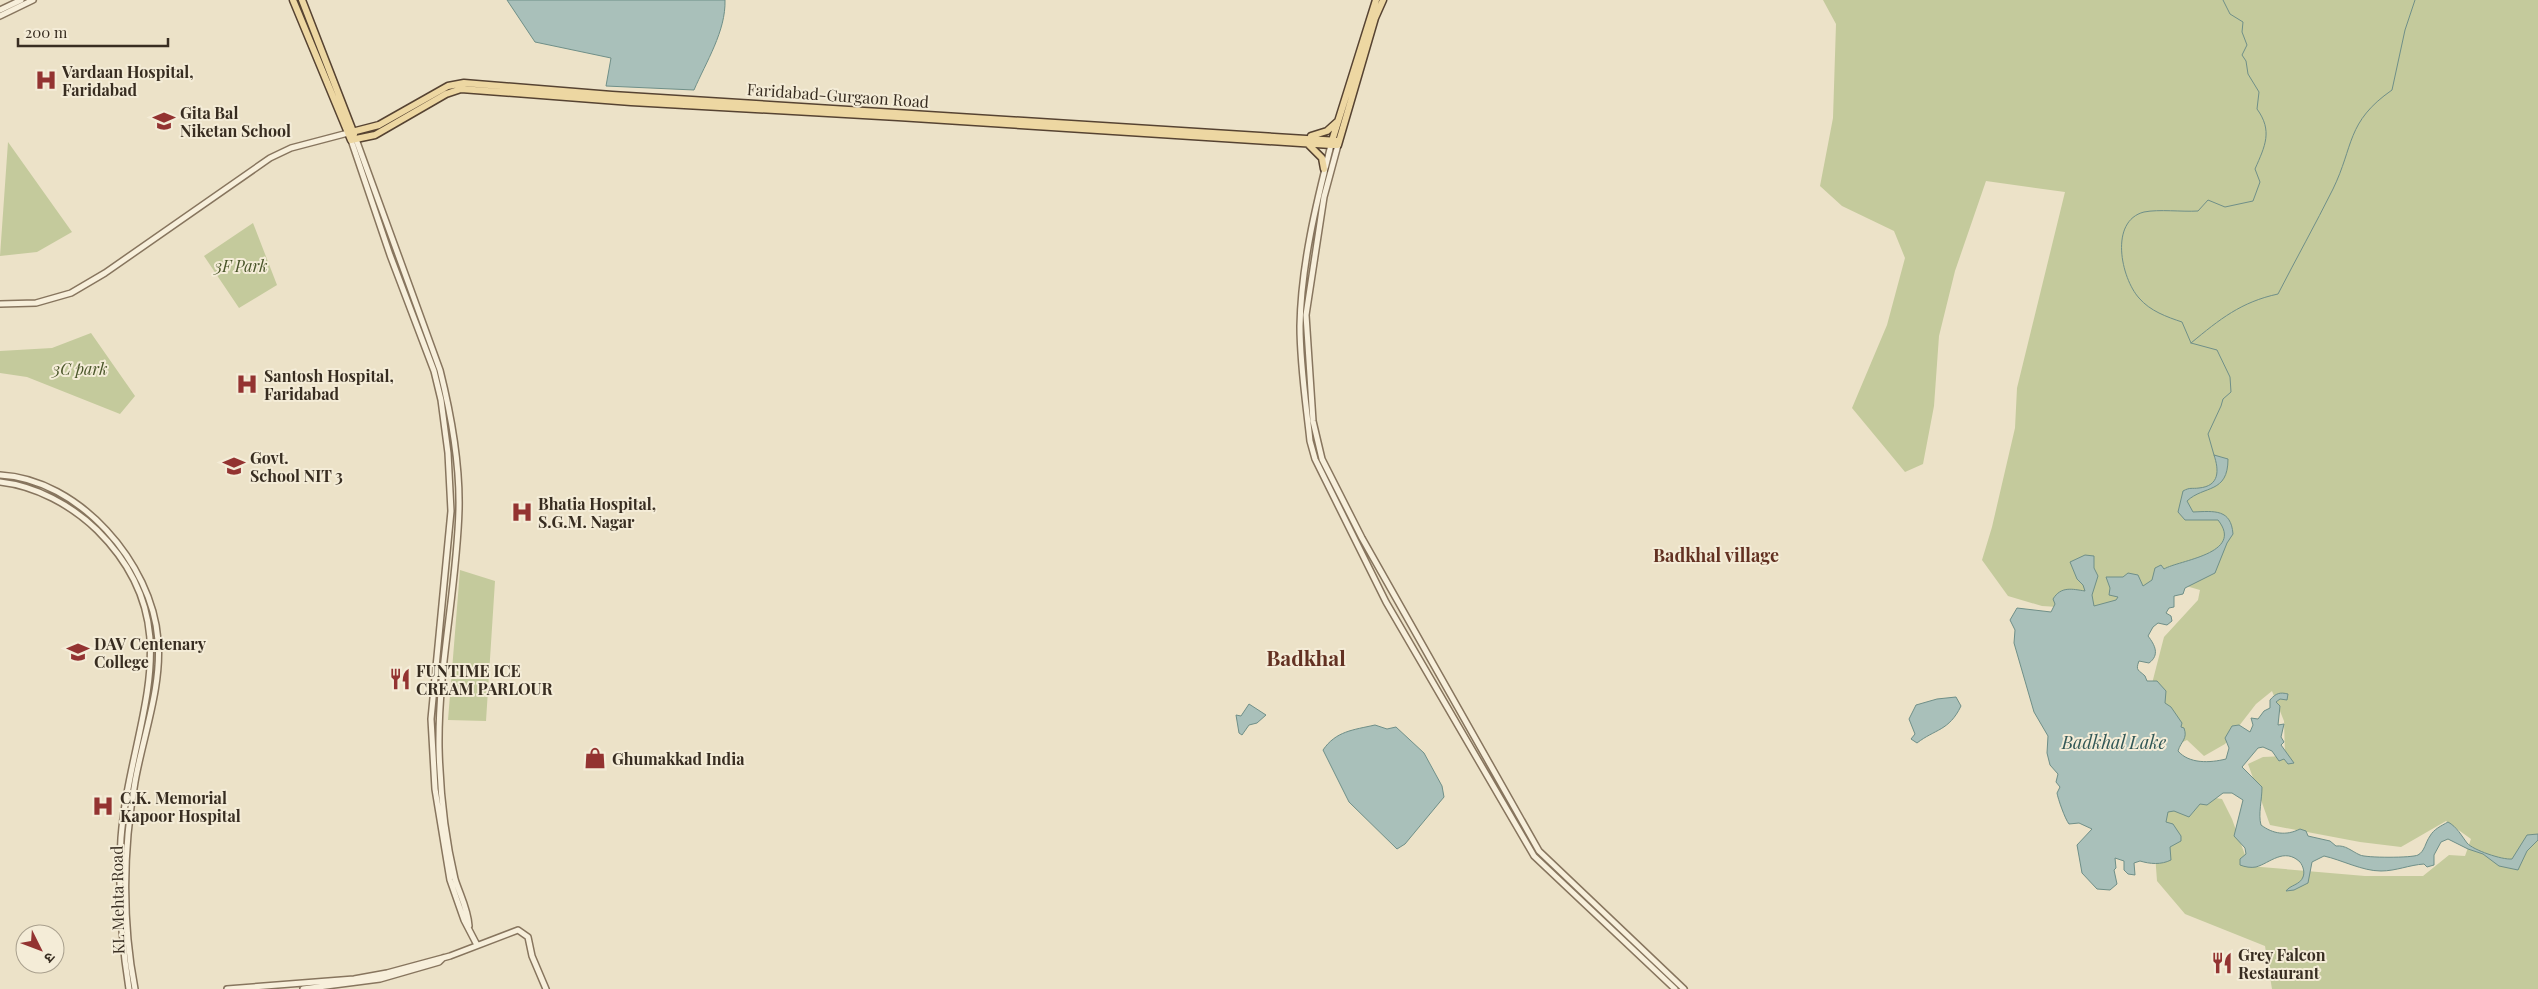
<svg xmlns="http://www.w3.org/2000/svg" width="2538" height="989" font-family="'Playfair Display','Noto Sans Devanagari',serif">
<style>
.green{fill:#c4ca9c}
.water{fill:#a9c0ba;stroke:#6f8f88}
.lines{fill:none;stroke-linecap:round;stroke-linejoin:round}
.stream{stroke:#6f8f88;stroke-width:1}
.minor-casing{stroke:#87755e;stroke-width:8}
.major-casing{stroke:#564332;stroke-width:9}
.minor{stroke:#f7efdb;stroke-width:5}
.major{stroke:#edd7a2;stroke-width:6}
.labels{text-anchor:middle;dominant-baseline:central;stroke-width:4;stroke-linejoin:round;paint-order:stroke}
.poi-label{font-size:16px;font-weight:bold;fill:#382d21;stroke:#f4ecd7;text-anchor:start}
.street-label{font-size:16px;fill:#382d21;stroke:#f4ecd7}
.park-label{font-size:16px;font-style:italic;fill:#485428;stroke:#f4ecd7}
.neighbourhood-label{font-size:18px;font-weight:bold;fill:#633122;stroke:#f4ecd7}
.water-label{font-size:18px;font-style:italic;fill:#315756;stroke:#f4ecd7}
.district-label{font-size:21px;font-weight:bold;fill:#633122;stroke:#f4ecd7}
</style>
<rect width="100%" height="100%" fill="#ece2c8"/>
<!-- green -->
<path class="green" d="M1823,0H2538V989H2272L2265,946L2185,914L2157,881L2152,812L2169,791L2222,799L2232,819L2249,866L2365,876H2423L2449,855L2465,856L2471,839L2446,821L2401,847L2360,842L2270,825L2248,764L2263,757L2285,756L2284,721L2272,691L2256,704L2225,744L2204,756L2187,740L2145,760L2147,703L2164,637L2198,600L2200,590L2179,584L2106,610L2042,606L2008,596L1982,560L1992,527L2015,428L2017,388L2065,192L1986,181L1955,271L1939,336L1934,406L1923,464L1905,472L1852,408L1887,325L1905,258L1894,231L1842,206L1820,186L1833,118L1836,24Z
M8,142L72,232L37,252L0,256Z
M253,223L277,285L239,308L204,256Z
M91,333L135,396L120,414L27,377L0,373V351L52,348Z
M460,570L495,581L486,721L448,720Z"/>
<!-- water -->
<path class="water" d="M507,0H725C726,31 706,62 694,90L606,86L611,58L535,42Z
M2214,455L2228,459C2228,494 2204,485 2187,501L2193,512C2215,511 2231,509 2233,534L2227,543L2215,573L2185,588L2183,594L2174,596V607L2169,608L2166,613L2171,616L2172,621L2167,625L2158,623L2153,627L2148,636C2155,645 2160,655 2149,663L2139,661C2135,671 2139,670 2145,676L2147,681H2157L2166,691L2165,703L2171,707L2182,723L2181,727L2184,728C2188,739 2181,741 2178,751C2189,764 2210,763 2226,759L2229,748L2225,738L2232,726L2239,725L2250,732L2253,725L2251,718L2258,719L2264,711L2270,708V700C2276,693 2280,692 2288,694L2287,700L2280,699L2276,702L2280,706L2278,725L2284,724L2281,737L2284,742L2281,745L2294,763L2288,764L2284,759L2279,761L2272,751L2263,747L2258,748L2242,767L2262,787C2262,800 2258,814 2261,825C2273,834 2286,836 2300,829L2306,831L2308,836L2330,841L2336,846C2346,845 2351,851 2360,855C2366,858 2412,858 2418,855C2425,851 2425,843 2430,836C2434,829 2441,826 2448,822C2457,827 2461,835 2467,843C2473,850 2502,860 2512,859L2527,835L2538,834V840L2527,851L2518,870L2499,866L2483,854L2468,849L2448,839L2441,842L2434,855V865L2427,867L2424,864C2409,865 2396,871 2381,871C2362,871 2342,860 2324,856L2312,862L2308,883L2294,890L2286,891C2290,885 2300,885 2303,877C2305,872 2303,866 2300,862C2284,847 2270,863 2256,867C2251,868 2245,867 2240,865V859L2246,854L2245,848L2234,836L2243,800L2232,793H2223L2207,805L2200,804L2189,817L2174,811L2168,812L2166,822L2173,824L2181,836V841L2170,847L2171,860C2161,865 2150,864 2140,861L2134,863L2135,875L2128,874L2124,870V861L2115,858L2116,868L2114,870L2117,884L2110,890L2097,889L2082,873L2077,845L2092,829L2079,823L2069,824C2065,819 2058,799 2057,793L2060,787L2056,782L2058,774L2050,765L2047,753L2048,736L2034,712L2014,643L2015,630L2010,620L2017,608L2051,612L2055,604L2053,599C2061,586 2072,589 2085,591L2083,585L2077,579L2070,562L2085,555L2094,556V568L2098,576L2092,595L2094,606L2116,600L2118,597L2109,595L2110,588L2106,577H2123L2128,573L2138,575L2143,586L2152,580L2155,568L2161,565L2164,569C2179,560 2245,554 2218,520H2185L2178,512L2183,491C2190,487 2192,489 2199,488C2220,486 2219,470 2214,455Z
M1956,697L1961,706C1949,731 1935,729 1917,743L1911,739L1915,734L1909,719L1916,705L1937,699Z
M1249,704L1266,715L1257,723L1249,725L1242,735L1239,733L1236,715L1241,716Z
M1375,725L1387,729L1396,727L1424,753L1442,786L1444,797L1405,844L1397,849L1349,802L1323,750C1336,731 1353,730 1375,725Z"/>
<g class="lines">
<!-- stream -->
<path class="stream" d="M2191,343C2220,319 2241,302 2278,294C2296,259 2315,225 2333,189C2354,146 2346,122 2392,90L2405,30L2415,0
M2214,455L2208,434L2221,406L2223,399L2231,392L2230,377L2217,350L2191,343L2182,322C2167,317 2150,311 2139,298C2121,278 2109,221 2144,212C2159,209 2182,212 2198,211L2208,200L2225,207L2253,201L2260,182L2255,169C2265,146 2273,131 2257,109L2259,92L2248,74L2246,61L2242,55L2247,45L2242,32L2243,22L2230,14L2223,0"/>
<!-- minor casing -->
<g class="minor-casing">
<path id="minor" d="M0,10L21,0
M0,16L33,0
M356,139L440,370C451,414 460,463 459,509C457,588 438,667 439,747C440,790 445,837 455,879C460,895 468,909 469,926
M351,140L390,255L434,371L441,400L448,453L451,511L431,719L435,789L450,880L464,920L477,945
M1331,145C1316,204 1301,266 1300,326C1300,365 1306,403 1310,441L1315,459L1386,602L1534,856L1675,989
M1338,145L1324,197L1306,315L1313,421L1322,459L1362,538L1539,851L1684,989
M0,304L36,303L71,293L105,273L270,158L291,148L348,133
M0,475C79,479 152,563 158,640C162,687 143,736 135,782C123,849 122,922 135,989
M0,482C36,486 71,505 97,530C195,627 130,722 121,838C118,888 121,939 129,989
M227,989L354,979L387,973L450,956L518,930L528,937L532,956L546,989
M303,989L380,979L439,962L443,958"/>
</g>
<!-- major casing -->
<g class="major-casing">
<path id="major" d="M293,0L351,140L375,135L446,94L461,89L631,102L898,117L1331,145H1338L1375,18L1383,0
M302,0L354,134
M348,133L379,125L448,86L464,83L612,95L1339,141
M1311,136L1327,131L1337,122
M1308,144L1322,158L1324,169
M1331,144L1376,0"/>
</g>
<!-- minor -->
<use href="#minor" class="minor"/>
<!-- major -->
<use href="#major" class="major"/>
</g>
<!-- icons -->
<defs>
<g id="hospital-bare" transform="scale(1.725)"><path d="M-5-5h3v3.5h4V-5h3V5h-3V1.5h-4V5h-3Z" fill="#933331" stroke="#f4ecd7" stroke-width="2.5" paint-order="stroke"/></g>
<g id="school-bare" transform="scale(1.725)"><path d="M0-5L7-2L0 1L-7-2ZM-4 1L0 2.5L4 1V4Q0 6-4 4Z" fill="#933331" stroke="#f4ecd7" stroke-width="2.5" paint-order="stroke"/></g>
<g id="university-bare" transform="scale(1.725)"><path d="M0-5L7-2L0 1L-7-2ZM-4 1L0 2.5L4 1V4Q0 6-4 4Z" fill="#933331" stroke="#f4ecd7" stroke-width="2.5" paint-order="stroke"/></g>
<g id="restaurant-bare" transform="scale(1.725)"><path d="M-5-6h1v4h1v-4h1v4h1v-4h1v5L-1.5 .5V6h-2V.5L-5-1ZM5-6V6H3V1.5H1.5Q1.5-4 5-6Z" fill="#933331" stroke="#f4ecd7" stroke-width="2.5" paint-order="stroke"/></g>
<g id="shop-bare" transform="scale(1.725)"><path d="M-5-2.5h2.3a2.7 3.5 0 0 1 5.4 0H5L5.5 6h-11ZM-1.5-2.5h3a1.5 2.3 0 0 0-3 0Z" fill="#933331" stroke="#f4ecd7" stroke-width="2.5" paint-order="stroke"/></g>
</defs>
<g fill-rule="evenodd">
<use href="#hospital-bare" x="46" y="80"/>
<use href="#school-bare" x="164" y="121"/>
<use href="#hospital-bare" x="247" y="384"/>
<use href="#school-bare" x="234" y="466"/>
<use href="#hospital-bare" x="522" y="512"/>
<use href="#university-bare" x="78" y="652"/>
<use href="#restaurant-bare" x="400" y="679"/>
<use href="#shop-bare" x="595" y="758"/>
<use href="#hospital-bare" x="103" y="806"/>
<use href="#restaurant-bare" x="2222" y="963"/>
</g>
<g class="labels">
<!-- poi labels -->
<g class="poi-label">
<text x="62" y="71">Vardaan Hospital,<tspan x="62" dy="18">Faridabad</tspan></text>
<text x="180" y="112">Gita Bal<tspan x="180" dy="18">Niketan School</tspan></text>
<text x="264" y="375">Santosh Hospital,<tspan x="264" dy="18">Faridabad</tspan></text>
<text x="250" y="457">Govt.<tspan x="250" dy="18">School NIT 3</tspan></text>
<text x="538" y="503">Bhatia Hospital,<tspan x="538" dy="18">S.G.M. Nagar</tspan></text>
<text x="94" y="643">DAV Centenary<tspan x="94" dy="18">College</tspan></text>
<text x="416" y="670">FUNTIME ICE<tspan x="416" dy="18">CREAM PARLOUR</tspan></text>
<text x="612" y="758">Ghumakkad India</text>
<text x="120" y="797">C.K. Memorial<tspan x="120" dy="18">Kapoor Hospital</tspan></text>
<text x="2238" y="954">Grey Falcon<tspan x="2238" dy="18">Restaurant</tspan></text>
</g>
<!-- street labels -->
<g class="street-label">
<text transform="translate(838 95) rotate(4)">Faridabad-Gurgaon Road</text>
<text transform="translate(117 900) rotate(-91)">KL Mehta Road</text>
</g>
<!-- park labels -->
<g class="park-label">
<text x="241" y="265">3F Park</text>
<text x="80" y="368">3C park</text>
</g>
<!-- neighbourhood labels -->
<g class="neighbourhood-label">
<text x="1716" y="555">Badkhal village</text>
</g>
<!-- water labels -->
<g class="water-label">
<text x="2114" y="742">Badkhal Lake</text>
</g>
<!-- district labels -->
<g class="district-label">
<text x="1306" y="657">Badkhal</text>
</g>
</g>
<!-- north arrow -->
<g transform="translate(40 949) rotate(132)"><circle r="24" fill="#f4ecd7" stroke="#a9a08e"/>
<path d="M0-4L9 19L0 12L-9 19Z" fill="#933331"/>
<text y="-8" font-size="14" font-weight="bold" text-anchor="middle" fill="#382d21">उ</text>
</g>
<!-- scale -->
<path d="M18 38v8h150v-8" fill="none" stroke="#382d21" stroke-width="2.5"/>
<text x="25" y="38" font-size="15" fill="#382d21" stroke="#f4ecd7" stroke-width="4" paint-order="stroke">200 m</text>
</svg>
